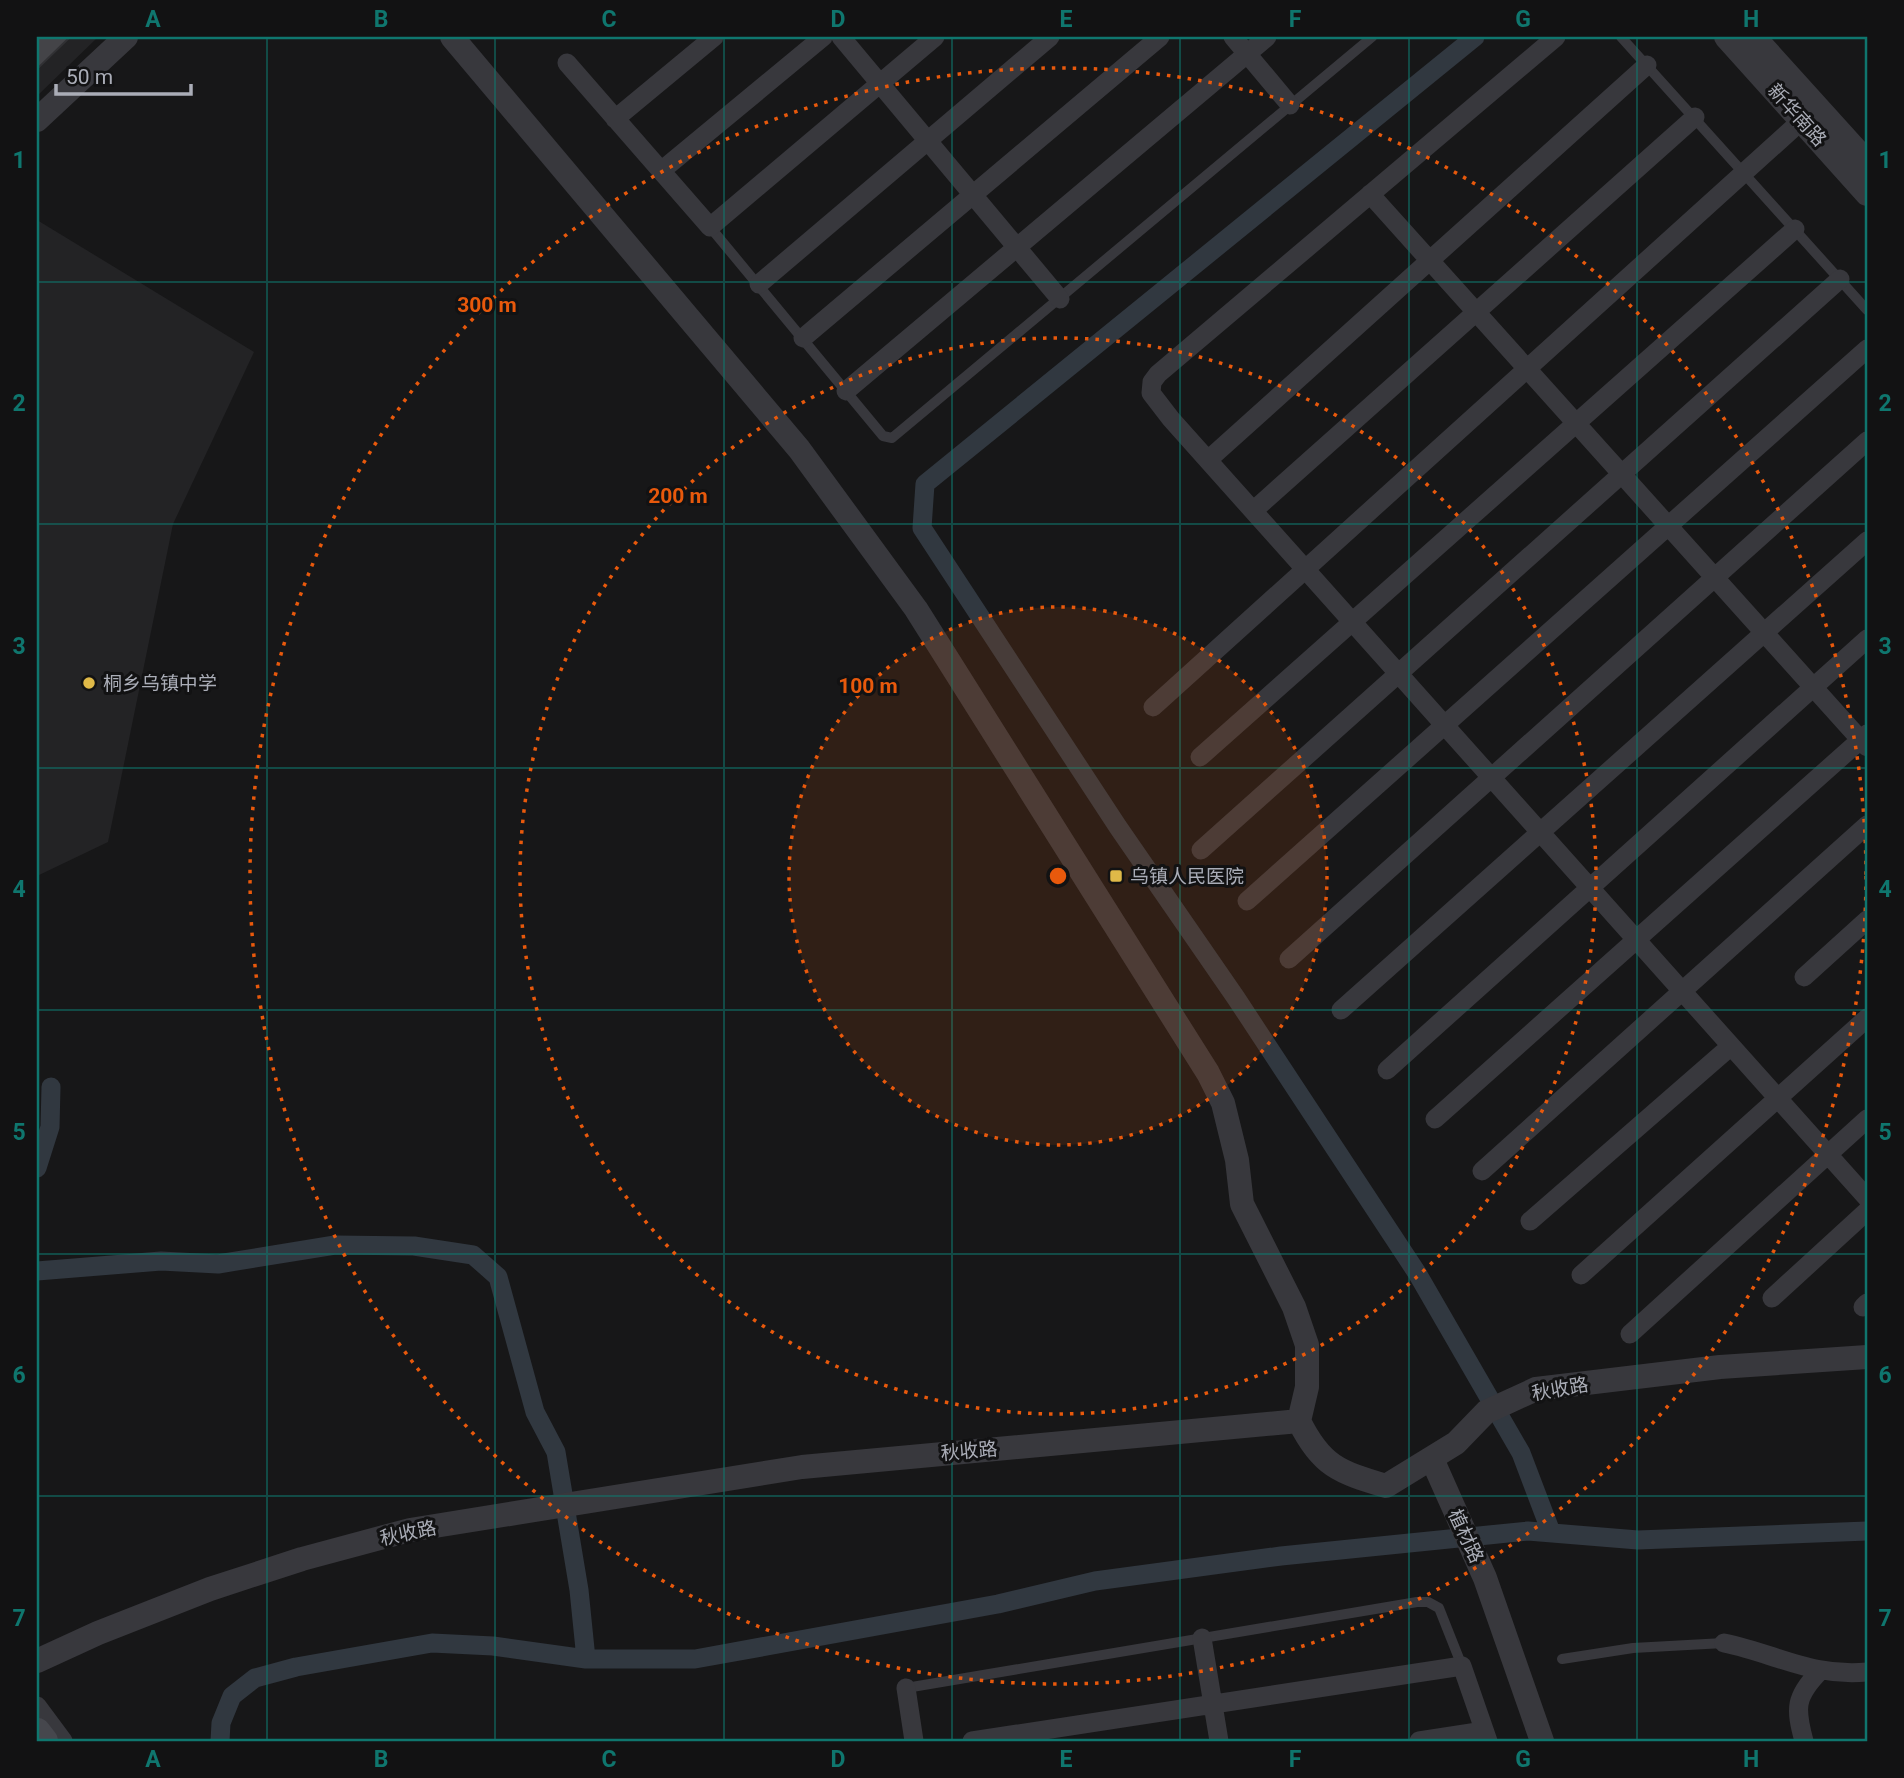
<svg xmlns="http://www.w3.org/2000/svg" width="1904" height="1778" font-family="Roboto,'Noto Sans SC',sans-serif">
<style>
.built{fill:#232325}
.lines{fill:none;stroke-linecap:round;stroke-linejoin:round}
.canal{stroke:#313840;stroke-width:19}
.building{fill:#444448;stroke:#313134;stroke-width:2}
.service{stroke:#38383d;stroke-width:10}
.minor{stroke:#38383d;stroke-width:19}
.tertiary{stroke:#38383d;stroke-width:24}
.secondary{stroke:#46474d;stroke-width:28}
.grid{fill:none;stroke:#0f766e;stroke-width:2;stroke-opacity:0.55}
.ring{fill:none;stroke:#e8590c;stroke-width:3.5;stroke-dasharray:3.5 7}
.poi-dot{fill:#dfb948;stroke:#121213;stroke-width:2.5}
.labels{text-anchor:middle;dominant-baseline:central;stroke-width:6;stroke-linejoin:round;paint-order:stroke}
.street-label{font-size:19px;fill:#aaadb7;stroke:#121213}
.poi-label{font-size:19px;fill:#aaadb7;stroke:#121213;text-anchor:start}
.centre{fill:#e8590c;stroke:#121213;stroke-width:3.5}
.ring-label{font-size:21px;text-anchor:middle;font-weight:bold;fill:#e8590c;stroke:#121213;stroke-width:6;stroke-linejoin:round;paint-order:stroke}
.neatline{fill:none;stroke:#0f766e;stroke-width:2.5}
.grid-label{font-size:23px;text-anchor:middle;font-weight:bold;fill:#0f766e}
</style>
<rect width="100%" height="100%" fill="#171718"/>
<!-- built -->
<path class="built" d="M37,37H98L37,96Z
M37,220L254,352L173,524L108,842L37,876Z"/>
<g class="lines">
<!-- canal -->
<path class="canal" d="M1475,37L925,484L922,528L1118,827L1236,998L1417,1273L1521,1453L1551,1532
M37,1168L50,1127L51,1087
M37,1271L161,1261L218,1264L335,1245L414,1246L473,1255L498,1277L535,1412L556,1452L579,1590L586,1659
M220,1741L221,1723L232,1696L255,1678L296,1667L432,1643L493,1646L586,1659H695L998,1604L1095,1581L1281,1556L1528,1531L1638,1540L1867,1531"/>
</g>
<!-- building -->
<path class="building" d="M37,37H70L37,69Z"/>
<g class="lines">
<!-- service -->
<path class="service" d="M1621,37L1867,310
M710,227L883,436L892,438L1372,37
M1562,1659L1633,1648L1724,1643
M906,1688L1417,1602H1428L1439,1608L1462,1666"/>
<!-- minor -->
<path class="minor" d="M841,37L1060,299
M1233,37L1290,105
M1556,37L1158,374L1152,382L1151,393L1171,419L1867,1198
M567,63L710,227L935,37
M615,119L714,37
M661,171L823,37
M1370,194L1867,747
M759,284L1050,37
M803,338L1160,37
M846,391L1267,37
M1208,460L1647,65
M1253,511L1695,117
M1153,707L1811,112
M1200,757L1795,229
M1201,850L1840,279
M1247,901L1867,349
M1289,959L1867,441
M1804,977L1867,920
M1341,1010L1867,541
M1387,1070L1867,639
M1435,1119L1867,734
M1482,1171L1867,825
M1530,1221L1731,1046
M1581,1275L1867,1018
M1772,1298L1867,1211
M1863,1307L1867,1303
M1630,1334L1867,1119
M1202,1638L1219,1741
M1724,1643C1777,1654 1811,1677 1867,1672
M906,1688L914,1741
M37,1706L63,1741
M972,1741L1462,1666L1488,1741
M1419,1741L1484,1731
M1804,1741C1795,1708 1795,1697 1819,1672"/>
<!-- tertiary -->
<path class="tertiary" d="M452,37L799,449L916,609L1208,1073L1223,1103L1237,1160L1242,1204L1294,1307L1307,1345V1387L1299,1421
M1726,37L1867,194
M1754,37L1867,162
M37,120L126,37
M1299,1421C1321,1466 1339,1472 1386,1486L1456,1443L1486,1412L1536,1389L1720,1367L1867,1357
M1432,1459L1485,1578L1542,1741
M37,1661L98,1633L210,1589L302,1559L410,1530L802,1467L1299,1421"/>
<!-- secondary -->
<path class="secondary" d="M37,1732L44,1741"/>
</g>
<!-- grid -->
<path class="grid" d="M267,37V1741M495,37V1741M724,37V1741M952,37V1741M1180,37V1741M1409,37V1741M1637,37V1741M37,282H1867M37,524H1867M37,768H1867M37,1010H1867M37,1254H1867M37,1496H1867"/>
<!-- distance rings -->
<circle cx="1058" cy="876" r="269" fill="#e8590c" fill-opacity=".12"/>
<g class="ring">
<circle cx="1058" cy="876" r="269"/>
<circle cx="1058" cy="876" r="538"/>
<circle cx="1058" cy="876" r="808"/>
</g>
<!-- markers -->
<g class="poi-dot">
<circle cx="89" cy="683" r="7"/>
<rect x="1109" y="869" width="14" height="14" rx="3.5"/>
</g>
<g class="labels">
<!-- street labels -->
<g class="street-label">
<text transform="translate(1797 115) rotate(48)">新华南路</text>
<text transform="translate(1560 1389) rotate(-10)">秋收路</text>
<text transform="translate(969 1451) rotate(-5)">秋收路</text>
<text transform="translate(408 1533) rotate(-12)">秋收路</text>
<text transform="translate(1466 1536) rotate(65)">植材路</text>
</g>
<!-- poi labels -->
<g class="poi-label">
<text x="103" y="683">桐乡乌镇中学</text>
<text x="1130" y="876">乌镇人民医院</text>
</g>
</g>
<circle cx="1058" cy="876" r="10" class="centre"/>
<g class="ring-label">
<text x="487" y="312">300 m</text>
<text x="678" y="503">200 m</text>
<text x="868" y="693">100 m</text>
</g>
<!-- border -->
<rect width="1904" height="1778" fill="none" stroke="#121213" stroke-width="77"/>
<!-- scale -->
<path d="M56 84v10h135v-10" fill="none" stroke="#aaadb7" stroke-width="3.5"/>
<text x="66" y="84" font-size="21" fill="#aaadb7" stroke="#121213" stroke-width="5" paint-order="stroke">50 m</text>
<rect x="38" y="38" width="1828" height="1702" class="neatline"/>
<g class="grid-label">
<text x="153" y="27">A</text>
<text x="381" y="27">B</text>
<text x="609" y="27">C</text>
<text x="838" y="27">D</text>
<text x="1066" y="27">E</text>
<text x="1295" y="27">F</text>
<text x="1523" y="27">G</text>
<text x="1751" y="27">H</text>
<text x="19" y="168">1</text>
<text x="1885" y="168">1</text>
<text x="19" y="411">2</text>
<text x="1885" y="411">2</text>
<text x="19" y="654">3</text>
<text x="1885" y="654">3</text>
<text x="19" y="897">4</text>
<text x="1885" y="897">4</text>
<text x="19" y="1140">5</text>
<text x="1885" y="1140">5</text>
<text x="19" y="1383">6</text>
<text x="1885" y="1383">6</text>
<text x="19" y="1626">7</text>
<text x="1885" y="1626">7</text>
<text x="153" y="1767">A</text>
<text x="381" y="1767">B</text>
<text x="609" y="1767">C</text>
<text x="838" y="1767">D</text>
<text x="1066" y="1767">E</text>
<text x="1295" y="1767">F</text>
<text x="1523" y="1767">G</text>
<text x="1751" y="1767">H</text>
</g>
</svg>
